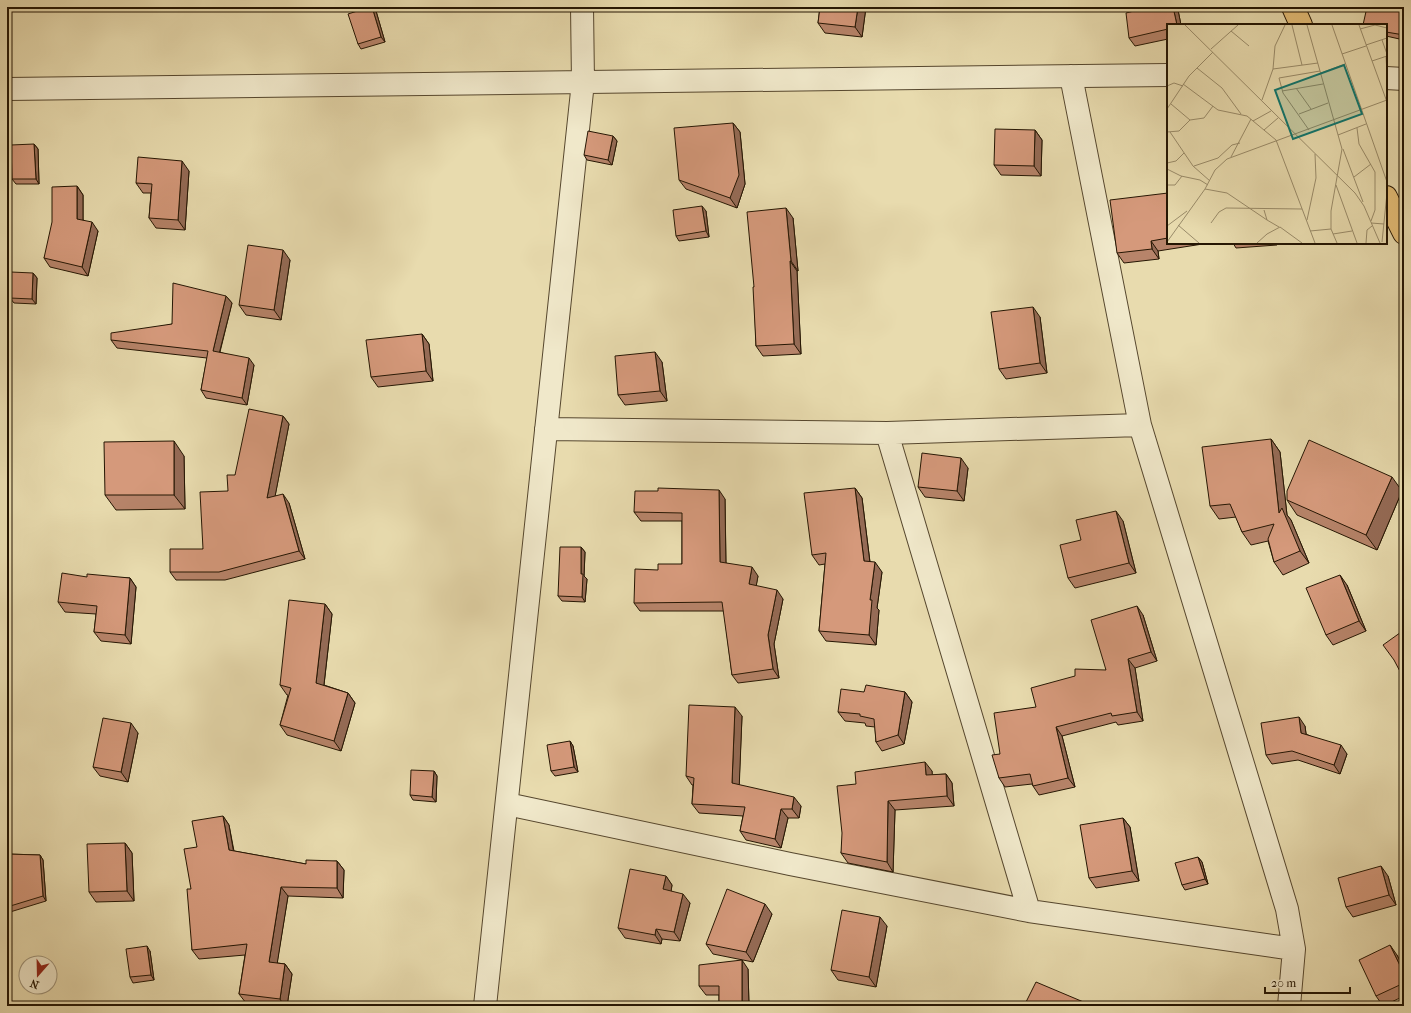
<svg xmlns="http://www.w3.org/2000/svg" width="1411" height="1013" font-family="'IM FELL French Canon',serif">
<style>
.lines{fill:none;stroke-linecap:round;stroke-linejoin:round}
.minor-casing{stroke:#56472e;stroke-width:24}
.major-casing{stroke:#251603;stroke-width:24}
.minor{stroke:#f0e8ca;stroke-width:22}
.major{stroke:#e4be77;stroke-width:22}
.wall{fill:#b7846a;stroke:#251603}
.shaded-wall{fill:#956b56;stroke:#251603}
.building{fill:#d5997b;stroke:#251603}
.inset-road{fill:none;stroke:#9a8c6a;stroke-width:1}
.view{fill:#0f766e;fill-opacity:0.15;stroke:#0f766e;stroke-width:2}
.inset-edge{fill:none;stroke:#251603;stroke-width:2}
</style>
<rect width="100%" height="100%" fill="#e8dbae"/>
<filter id="stains"><feTurbulence type="fractalNoise" baseFrequency=".005" numOctaves="4"/><feColorMatrix values="0 0 0 0 .2 0 0 0 0 .09 0 0 0 0 .02 0 0 0 .5 -.17"/></filter>
<radialGradient id="worn" r=".72"><stop offset=".6" stop-color="#630" stop-opacity="0"/><stop offset="1" stop-color="#630" stop-opacity=".3"/></radialGradient>
<g class="lines">
<!-- minor casing -->
<g class="minor-casing">
<path id="minor" d="M1071,76L1140,425L1287,909L1294,949L1289,1006
M1386,78L1404,79
M7,89L1168,75
M546,429L887,433L1140,425
M887,433L1029,911
M507,804L790,864L1029,911L1294,949
M485,1006L583,82L582,7"/>
</g>
<!-- major casing -->
<g class="major-casing">
<path id="major" d="M1293,7L1301,25
M1386,197L1404,233"/>
</g>
<!-- minor -->
<use href="#minor" class="minor"/>
<!-- major -->
<use href="#major" class="major"/>
</g>
<!-- wall -->
<path class="wall" d="M370,7H373L376,11L385,42L361,49L358,44Z
M820,7H866L862,37L825,33L818,23Z
M1404,7V40L1386,36V25Z
M1178,10L1181,25H1168V39L1135,46L1129,38Z
M733,123L740,132L745,184L737,208L686,189L679,180Z
M1035,130L1042,140L1041,176L1001,175L994,165Z
M613,136L617,141L612,165L587,160L584,155Z
M34,144L38,149L39,184H16L12,179Z
M189,171L185,230L156,228L149,218L151,193H143L136,183Z
M77,186L83,195V220L98,231L88,276L50,267L44,258Z
M1168,193V243H1209L1158,251L1159,259L1124,263L1117,253Z
M706,211L709,237L679,241L676,236Z
M793,218L798,271H797L801,354L763,356L756,346L754,287Z
M1233,243H1277V245L1236,248Z
M290,260L281,320L246,315L239,305Z
M33,273L37,278L36,304L14,303L10,298Z
M226,296L232,303L220,352L254,365L247,405L206,398L201,390L207,358L117,348L111,340L172,324Z
M1040,317L1047,373L1006,379L999,369Z
M422,334L429,344L433,381L378,387L371,377Z
M662,362L667,401L625,405L618,395Z
M283,416L289,424L275,496L289,503L305,559L225,580H176L170,572L203,549L235,475Z
M1271,439L1280,452L1287,515L1291,520L1309,563L1283,575L1274,562L1268,541L1251,545L1242,532L1236,517L1219,519L1210,506Z
M184,456L185,509L116,510L105,495Z
M968,468L964,501L925,497L918,487Z
M855,488L862,498L870,562L882,572L877,608L879,610L876,645L826,641L819,631L825,564L819,565L812,555Z
M1402,491L1377,550L1297,515L1287,500Z
M725,499L726,563L758,576L756,586L783,599L774,644L779,678L738,683L732,675L724,611H640L634,603L658,570L682,564V521H641L634,512Z
M1123,521L1136,573L1075,588L1068,578Z
M581,547L585,552L584,576L587,579L585,602L562,601L558,596Z
M87,577L130,578L136,587L131,644L101,641L94,632L96,614L65,612L58,602Z
M1347,585L1366,631L1333,645L1326,635Z
M325,604L332,614L324,685L348,693L355,703L341,751L287,735L280,725L288,695H287L280,685Z
M1143,615L1157,661L1135,668L1143,721L1118,725L1116,722L1062,736L1075,787L1039,795L1033,786L1032,784L1005,787L999,778L1000,754L1036,707L1106,670Z
M864,692H905L912,702L904,744L882,751L876,742L875,727L866,726L865,723L845,721L838,712Z
M742,716L739,785L801,806L799,818H788L781,848L746,840L740,831L743,816L699,813L692,804L693,785H692L686,776Z
M1305,726L1306,734L1347,754L1340,774L1298,760L1272,764L1266,755Z
M138,733L128,782L100,776L93,767Z
M570,741L573,746L578,772L555,776L551,771Z
M434,771L437,776L436,802L413,800L410,795Z
M932,771V775L946,774L952,783L954,806L895,810L893,872L848,863L841,853L856,784Z
M223,816L229,825L234,851L306,864L337,861L344,870L343,898L288,896L277,963L285,964L292,974L287,1006H266L246,1003L239,994L245,955L199,959L192,950L197,847Z
M1123,818L1130,827L1139,881L1096,888L1089,878Z
M125,843L132,853L134,901L96,902L89,892Z
M7,854L40,855L43,860L46,901L10,912L7,908Z
M1198,857L1202,862L1208,884L1185,890L1182,885Z
M666,876L672,885L671,891L690,903L680,941L662,939L661,944L625,938L618,928Z
M1388,876L1396,905L1353,917L1346,907Z
M772,914L753,962L713,954L706,944Z
M887,926L876,987L838,980L831,970Z
M150,951L154,980L133,983L130,977Z
M1397,955L1404,969V996L1383,1006L1376,996Z
M748,969L749,1006H719V995H706L699,986Z"/>
<!-- shaded-wall -->
<path class="shaded-wall" d="M372,7L376,11L385,42L381,37Z
M858,7H866L862,37L855,27Z
M1173,7H1175L1178,10L1181,25H1177Z
M733,123L740,132L745,184L737,208L730,198Z
M1035,130L1042,140L1041,176L1034,166Z
M613,136L617,141L612,165L608,160Z
M34,144L38,149L39,184L36,179Z
M182,161L189,171L185,230L178,220Z
M77,186L83,195V228L77,219Z
M702,206L706,211L709,237L706,231Z
M786,208L793,218L798,271L791,261Z
M92,222L98,231L88,276L82,267Z
M1151,241L1158,251L1159,259L1152,249Z
M283,250L290,260L281,320L274,310Z
M790,261L797,271L801,354L794,344Z
M33,273L37,278L36,304L32,299Z
M226,296L232,303L218,358L213,351Z
M1033,307L1040,317L1047,373L1040,363Z
M422,334L429,344L433,381L426,371Z
M655,352L662,362L667,401L660,391Z
M249,358L254,365L247,405L242,398Z
M283,416L289,424L273,507L267,498Z
M1271,439L1280,452L1287,515L1291,520L1309,563L1300,551L1279,513Z
M174,441L184,456L185,509L174,495Z
M961,458L968,468L964,501L957,491Z
M1392,477L1402,491L1377,550L1366,535Z
M855,488L862,498L871,571L864,561Z
M719,490L725,499L726,571L720,562Z
M283,494L289,503L305,559L299,551Z
M1116,511L1123,521L1136,573L1129,563Z
M581,547L585,552L584,576L587,579L585,602L582,597L581,574Z
M875,562L882,572L877,608L879,610L876,645L869,635L870,600Z
M752,567L758,576L755,593L749,584Z
M1340,575L1347,585L1366,631L1359,621Z
M130,578L136,587L131,644L125,635Z
M777,590L783,599L774,644L779,678L773,669L768,635Z
M325,604L332,614L323,693L316,683Z
M1137,606L1143,615L1157,661L1151,652Z
M1128,659L1135,668L1143,721L1137,712Z
M905,692L912,702L904,744L898,735Z
M348,693L355,703L341,751L334,741Z
M735,707L742,716L739,792L732,783Z
M1299,717L1305,726L1307,741L1301,733Z
M131,723L138,733L128,782L121,772Z
M1056,727L1062,736L1075,787L1068,778Z
M570,741L573,746L578,772L574,767Z
M1341,745L1347,754L1340,774L1334,765Z
M925,762L932,771L933,784L926,775Z
M434,771L437,776L436,802L432,797Z
M946,774L952,783L954,806L947,796Z
M794,797L801,806L799,818L792,809Z
M888,801L895,810L893,872L887,862Z
M781,809L788,818L781,848L775,839Z
M223,816L229,825L235,860L229,850Z
M1123,818L1130,827L1139,881L1132,871Z
M125,843L132,853L134,901L127,891Z
M40,855L43,860L46,901L43,896Z
M1198,857L1202,862L1208,884L1205,879Z
M337,861L344,870L343,898L337,888Z
M1381,866L1388,876L1396,905L1389,895Z
M666,876L672,885L670,898L663,889Z
M281,887L288,896L276,971L269,962Z
M683,894L690,903L680,941L674,932Z
M765,904L772,914L753,962L746,952Z
M880,917L887,926L876,987L869,977Z
M656,929L662,939L661,944L655,935Z
M1390,945L1397,955L1404,969V974Z
M147,946L150,951L154,980L151,975Z
M742,960L748,969L749,1006H742Z
M285,964L292,974L287,1006H284L280,999Z"/>
<!-- building -->
<path class="building" d="M370,7H372L381,37L358,44L348,14Z
M820,7H858L855,27L818,23Z
M1150,7H1173L1177,25H1168V29L1129,38L1126,13Z
M1367,7H1404V35L1386,32V25H1363Z
M733,123L739,175L730,198L679,180L674,128Z
M995,129L1035,130L1034,166L994,165Z
M588,131L613,136L608,160L584,155Z
M34,144L36,179H12L11,145Z
M138,157L182,161L178,220L149,218L152,184L136,183Z
M77,186V219L92,222L82,267L44,258L52,222V187Z
M1168,193V238L1151,241L1152,249L1117,253L1110,200Z
M702,206L706,231L676,236L673,210Z
M786,208L791,261H790L794,344L756,346L753,287H754L747,212Z
M248,245L283,250L274,310L239,305Z
M11,272L33,273L32,299L10,298Z
M173,283L226,296L213,351L249,358L242,398L201,390L208,351L111,340V333L172,324Z
M1033,307L1040,363L999,369L991,312Z
M422,334L426,371L371,377L366,340Z
M655,352L660,391L618,395L615,356Z
M249,409L283,416L267,498L283,494L299,551L219,572H170V549H203L200,492L228,491L227,475H235Z
M1271,439L1279,513L1282,508L1300,551L1274,562L1268,539L1274,524L1242,532L1230,504L1210,506L1202,447Z
M1309,440L1392,477L1366,535L1287,500V491Z
M174,441V495H105L104,442Z
M922,453L961,458L957,491L918,487Z
M658,488L719,490L720,562L752,567L749,584L777,590L768,635L773,669L732,675L722,602L634,603L635,569L658,570V564H682V513L634,512L635,491H658Z
M855,488L864,561L875,562L870,600H872L869,635L819,631L826,553L812,555L804,493Z
M1116,511L1129,563L1068,578L1060,545L1081,540L1076,520Z
M560,547H581V574H583L582,597L558,596Z
M62,573L87,577V574L130,578L125,635L94,632L97,606L58,602Z
M1340,575L1359,621L1326,635L1306,588Z
M289,600L325,604L316,683L348,693L334,741L280,725L291,688L280,685Z
M1137,606L1151,652L1128,659L1137,712L1112,716L1111,713L1056,727L1068,778L1033,786L1030,774L999,778L992,755L1000,754L994,713L1036,707L1031,688L1075,676V669L1106,670L1091,620Z
M1404,630V679L1394,660L1383,645Z
M866,685L905,692L898,735L876,742L874,719L860,716V714L838,712L841,689L864,692Z
M689,705L735,707L732,783L794,797L792,809H781L775,839L740,831L745,807L692,804L694,778L686,776Z
M1299,717L1301,733L1341,745L1334,765L1292,751L1266,755L1261,723Z
M103,718L131,723L121,772L93,767Z
M570,741L574,767L551,771L547,745Z
M925,762L926,775L946,774L947,796L888,801L887,862L841,853L842,833L837,786L856,784L855,772Z
M411,770L434,771L432,797L410,795Z
M223,816L229,850L306,864V860L337,861V888L281,887L269,962L285,964L280,999L239,994L247,944L192,950L187,889H191L184,849L197,847L192,821Z
M1123,818L1132,871L1089,878L1080,825Z
M125,843L127,891L89,892L87,844Z
M7,854L40,855L43,896L7,907Z
M1198,857L1205,879L1182,885L1175,863Z
M1381,866L1389,895L1346,907L1338,878Z
M630,869L666,876L663,889L683,894L674,932L656,929L655,935L618,928Z
M727,889L765,904L746,952L706,944Z
M842,910L880,917L869,977L831,970Z
M1390,945L1404,974V983L1376,996L1359,960Z
M147,946L151,975L130,977L126,949Z
M742,960V1006H719V986H699V965Z
M1036,982L1093,1006H1024Z
M975,1002L988,1006H973Z"/>
<!-- overview -->
<g transform="translate(1167 24)">
<rect width="220" height="220" fill="#e8dbae"/>
<path class="inset-road" d="M18,1L188,169L197,182L213,219M125,1L135,41M140,1L175,125L164,187V205L170,219M165,1L220,158M192,1L220,78M193,5L208,1L220,4M64,7L82,22M215,16L220,30M199,21L220,14M44,25L71,1M175,30L199,22M219,32L220,50M205,37L220,32M30,44L55,64L74,90M106,45L151,39M154,49L178,40M16,60L51,86L80,92L109,116M0,62L7,59L16,62M129,64L144,85M115,67L156,60M95,76L106,45L108,22L118,1M4,80L23,96L37,94L46,82M0,85L22,52L46,28M132,90L161,79M86,97L104,87M190,104L192,120L208,148V186L204,197M97,106L111,94M142,106L116,69L112,54L153,47M0,108L12,107L23,96M3,108L26,142L43,157M171,111L199,100M109,116L148,219M176,125L196,178M64,133L84,95M0,139L9,137L17,129M27,142L51,134L65,121L73,119M0,145L14,152L33,156L41,161M187,153L204,140M0,161H8L15,152M169,161L190,219M38,165L60,169L100,196M97,186L100,196L112,203M140,196L149,154L148,130M44,199L52,188L59,184L135,185M204,199L217,200M11,201L32,219M0,202L20,187M143,207L164,205M166,210L185,207M0,218L38,165L48,146L60,135L220,76M215,218L220,169M90,219L100,210L113,203L135,219M199,219L200,206L205,202"/>
<path class="view" d="M177,41L195,90L126,115L108,66Z"/>
<rect width="220" height="220" class="inset-edge"/>
</g>
<!-- margin -->
<rect width="1411" height="1013" fill="none" stroke="#e8dbae" stroke-width="24"/>
<rect x="8" y="8" width="1395" height="997" fill="none" stroke="#251603" stroke-width="2"/>
<rect x="12" y="12" width="1387" height="989" fill="none" stroke="#251603"/>
<!-- north arrow -->
<g transform="translate(38 975) rotate(200)"><circle r="19" fill="#f0e8ca" stroke="#9f947a"/>
<path d="M0-3L7 15L0 10L-7 15Z" fill="#8f2418"/>
<text y="-6" font-size="11" font-weight="bold" text-anchor="middle" fill="#251603">N</text>
</g>
<!-- scale -->
<path d="M1265 987v6h85v-6" fill="none" stroke="#251603" stroke-width="2"/>
<text x="1271" y="987" font-size="12" fill="#251603" stroke="#f0e8ca" stroke-width="3" paint-order="stroke">20 m</text>
<rect width="100%" height="100%" filter="url(#stains)"/>
<rect width="100%" height="100%" fill="url(#worn)"/>
</svg>
